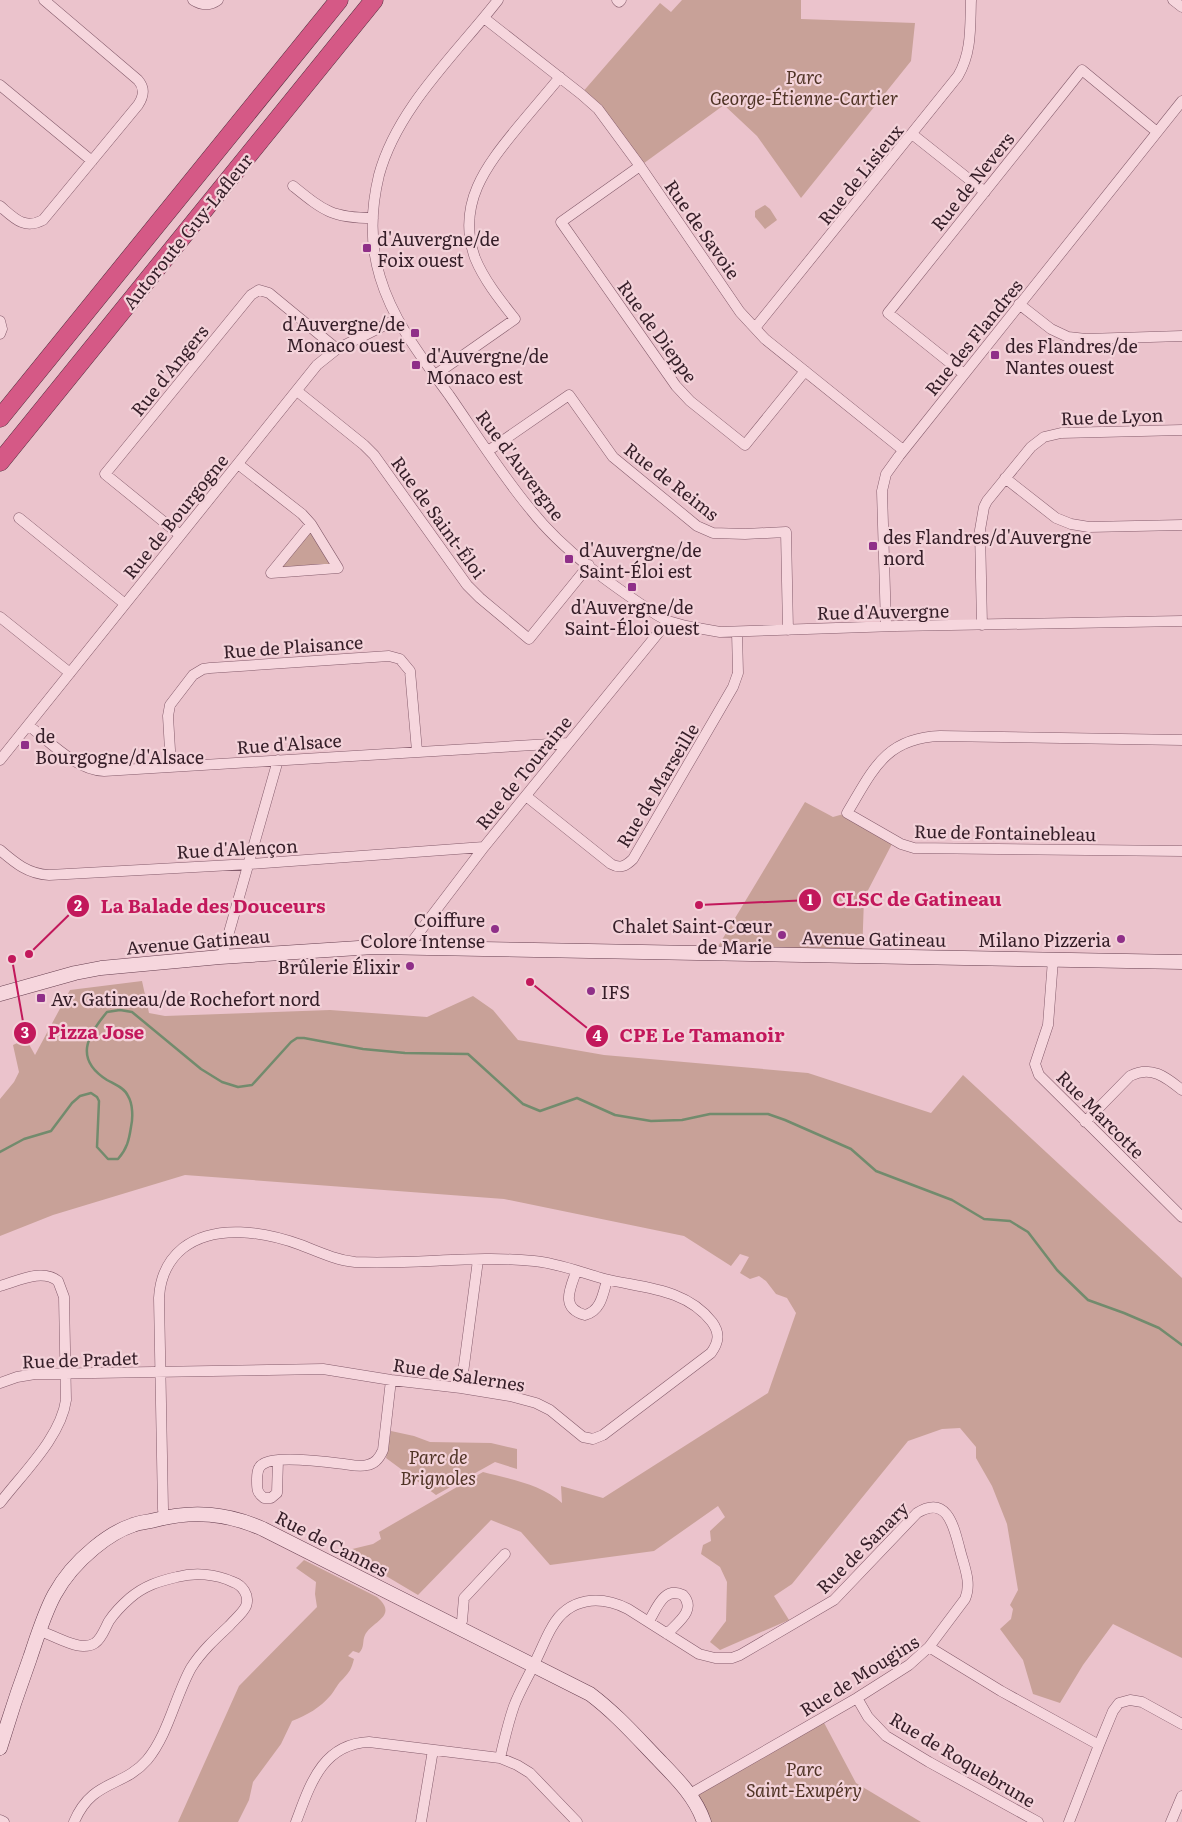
<svg xmlns="http://www.w3.org/2000/svg" width="1182" height="1822" font-family="Literata,serif">
<style>
.green{fill:#c8a198}
.lines{fill:none;stroke-linecap:round;stroke-linejoin:round}
.stream{stroke:#728b6d;stroke-width:2.5}
.street-casing{stroke:#845b6b;stroke-width:11}
.secondary-casing{stroke:#663e4f;stroke-width:15}
.highway-casing{stroke:#522f3f;stroke-width:19}
.street{stroke:#f6d6dd;stroke-width:10}
.secondary{stroke:#f6d6dd;stroke-width:14}
.highway{stroke:#d55986;stroke-width:18}
.poi-dot{fill:#8f2f88;stroke:#f3d2d9;stroke-width:2}
.labels{text-anchor:middle;dominant-baseline:central;stroke-width:4.5;stroke-linejoin:round;paint-order:stroke}
.park-label{font-size:18px;font-style:italic;fill:#503426;stroke:#f3d2d9}
.street-label{font-size:18px;fill:#351e28;stroke:#f3d2d9}
.poi-label{font-size:18px;fill:#351e28;stroke:#f3d2d9;text-anchor:start}
.leader{fill:none;stroke:#c2185b;stroke-width:2}
.callout-dot{fill:#c2185b;stroke:#f3d2d9;stroke-width:2}
.mark-label{font-size:15px;text-anchor:middle;font-weight:bold;fill:#fff}
.callout-label{font-size:19px;text-anchor:middle;font-weight:bold;fill:#c2185b;stroke:#f3d2d9;stroke-width:4.5;stroke-linejoin:round;paint-order:stroke}
</style>
<rect width="100%" height="100%" fill="#ebc3cc"/>
<!-- green -->
<path class="green" d="M682,0H801V19L915,23L911,61L801,198L757,136L724,105L640,166L581,94L660,3L671,12Z
M765,205L770,209L777,220L765,229L755,217V211Z
M311,524L338,568L271,573Z
M805,802L833,817L847,813L894,840L864,898L862,957L714,953Z
M142,981L149,1013L165,1016L330,1010L427,1017L473,996L493,1010L518,1040L604,1055L808,1073L931,1113L963,1075L1182,1278V1658L1113,1624L1083,1665L1060,1703L1033,1694L1023,1660L1000,1629L1011,1619L1013,1609L1010,1605L1018,1590L1007,1524L992,1486L976,1458V1447L960,1428L942,1429L908,1441L792,1584L774,1596L789,1620L720,1650L710,1642L726,1621L727,1582L720,1567L701,1554L703,1545L711,1541L710,1531L725,1517L718,1506L654,1551L550,1565L521,1532L491,1520L418,1595L344,1551L373,1544L381,1539L379,1532L483,1472C509,1479 541,1484 562,1503L561,1486L603,1498L768,1393L796,1313L787,1298L776,1294L766,1281L759,1276L750,1279L740,1273L749,1257L740,1254L731,1266L684,1236L504,1199L185,1175L53,1215L0,1236V1099L14,1082L19,1072L13,1045L26,1039L35,1055L70,990Z
M391,1431L414,1436L430,1442L491,1443L517,1449V1469L495,1462L436,1495L386,1458Z
M304,1560L377,1597C399,1616 372,1621 365,1635C362,1641 365,1647 359,1653L353,1651L348,1656L354,1659C351,1670 350,1671 343,1679C338,1683 335,1690 331,1695C320,1708 307,1715 292,1721L281,1744L253,1782L249,1800L238,1822H178L239,1686L317,1607L315,1594L316,1582L296,1568Z
M821,1717L856,1783L921,1822H704L697,1790Z"/>
<g class="lines">
<!-- stream -->
<path class="stream" d="M0,1152L24,1139L51,1131L72,1103L80,1096L91,1093L97,1097L99,1101L97,1147L108,1159H118C127,1149 129,1140 131,1127C133,1118 133,1104 128,1096C125,1088 114,1084 107,1080C74,1059 87,1036 107,1012L120,1010L132,1012L201,1069L222,1082L238,1087L252,1085L291,1042L297,1038H304L363,1049L405,1053L468,1054L523,1104L540,1111L577,1098L615,1115L651,1121L682,1120L710,1114H768L785,1120L851,1149L876,1171L952,1200L984,1219L1010,1221L1028,1232L1057,1270L1088,1300L1124,1313L1159,1328L1182,1345"/>
<!-- street casing -->
<g class="street-casing">
<path id="street" d="M193,0C201,5 210,6 218,0
M498,0C456,54 397,108 379,175C371,208 370,244 380,277C393,321 422,358 449,395C476,434 501,474 531,510C563,551 613,586 657,615L668,621L686,626L720,632L896,626L1182,621
M617,0L619,2L621,0
M1173,0L1182,7
M484,18L581,94L598,109L640,166L740,312L765,339L903,450
M0,85L92,161
M912,134L985,192
M640,166L561,222L676,386L690,401L745,445L805,371
M293,186C324,211 332,218 373,218
M0,206C14,218 24,230 43,220L138,105C144,96 145,88 138,80L44,0
M1019,304L1051,329L1068,337L1086,339L1182,336
M0,321L2,329L0,334
M755,328L958,76C972,52 970,27 971,0
M964,374L888,313L1082,70L1157,132
M435,375L515,319C500,300 484,280 475,258C456,204 486,166 518,127C532,110 546,94 560,77
M297,391L364,445L374,455L467,585L480,598L529,639L589,565
M488,451L569,395L613,457L697,526L713,533L745,534L786,532L788,630
M238,464L302,514L311,524L338,568L271,573
M1005,478L1056,518L1071,524L1089,527L1182,525
M19,518L125,604
M180,535L105,474L251,295L259,290L269,293L337,349
M271,573L311,524
M0,617L70,673
M982,625L980,530L984,507L987,501L1031,447L1044,437L1061,433L1182,430
M886,626L882,491L886,474L899,456L1182,101
M28,725C50,742 76,770 104,771L567,743
M1182,740L940,736C885,738 873,770 847,813L901,844L914,848L1182,851
M0,760L317,365L337,349L397,319
M171,767L168,716L170,705L193,675L203,669L210,668L389,656L400,659L410,671L417,751
M526,796L611,864C620,869 626,866 633,859L733,687L738,673L737,632
M0,850C15,863 28,874 49,875L250,864L484,847
M408,947L484,847L668,621
M220,957L224,950L278,760
M1053,960L1048,1025L1035,1064L1039,1075L1182,1217
M1085,1122L1130,1076C1151,1065 1166,1077 1182,1090
M576,1272C570,1289 560,1308 585,1315C601,1311 603,1294 607,1280
M0,1286C18,1281 42,1268 58,1281L64,1297L66,1400C61,1437 22,1474 0,1503
M0,1383L17,1377L35,1374L323,1369L391,1380L461,1388L510,1396L536,1403L550,1410L583,1437L593,1439L603,1435L711,1353C719,1342 720,1333 712,1322C686,1288 642,1288 605,1279C582,1273 558,1263 534,1261C475,1255 415,1265 355,1262C336,1260 319,1252 301,1245C265,1232 215,1223 183,1248C167,1261 160,1278 159,1298L163,1509L164,1518
M461,1388L478,1260
M278,1460L277,1493L271,1498H264C257,1493 257,1489 257,1481C257,1475 257,1467 263,1464C277,1455 327,1462 344,1464C351,1465 360,1467 367,1465C376,1464 380,1457 383,1450L391,1380
M649,1621C657,1608 664,1586 683,1595C697,1610 677,1623 667,1634
M458,1627L462,1621L464,1598L505,1554
M38,1630C50,1634 73,1647 84,1646C88,1646 92,1645 95,1643C102,1638 105,1628 109,1621C115,1612 122,1605 130,1598C144,1586 159,1581 177,1577C195,1572 216,1574 233,1582C242,1585 250,1595 246,1606C243,1613 234,1620 229,1626C215,1639 201,1652 191,1668C175,1697 168,1735 147,1760C123,1788 92,1779 74,1822
M929,1647L1001,1691L1099,1745
M857,1698L868,1717L886,1736L929,1762L1038,1822
M500,1758C504,1741 508,1723 514,1706C520,1690 530,1674 537,1658C542,1648 546,1637 552,1627C569,1597 600,1595 628,1609L699,1654L715,1658H732L740,1655L834,1600L917,1513C948,1494 954,1528 960,1550C964,1566 972,1583 965,1599L929,1647L909,1665L857,1698L697,1790L689,1795
M0,1820L4,1822
M296,1822C310,1785 322,1744 369,1742L500,1758L517,1765L530,1773L577,1822
M421,1822L433,1750
M1069,1822L1099,1745L1113,1711L1119,1703L1130,1700L1142,1702L1182,1724
M1171,1822L1182,1796"/>
</g>
<!-- secondary casing -->
<g class="secondary-casing">
<path id="secondary" d="M0,994L75,973L101,968L220,957L374,947L1182,962
M0,1748C9,1718 19,1688 30,1658C46,1610 54,1581 94,1548C106,1538 118,1530 133,1525C140,1522 148,1522 155,1520C193,1510 227,1513 263,1529L590,1694C614,1712 633,1733 654,1755C673,1775 695,1795 704,1822"/>
</g>
<!-- highway casing -->
<g class="highway-casing">
<path id="highway" d="M0,418L339,0
M0,462L374,0"/>
</g>
<!-- street -->
<use href="#street" class="street"/>
<!-- secondary -->
<use href="#secondary" class="secondary"/>
<!-- highway -->
<use href="#highway" class="highway"/>
</g>
<!-- markers -->
<g class="poi-dot">
<rect x="362" y="243" width="10" height="10" rx="2.5"/>
<rect x="410" y="328" width="10" height="10" rx="2.5"/>
<rect x="990" y="350" width="10" height="10" rx="2.5"/>
<rect x="411" y="360" width="10" height="10" rx="2.5"/>
<rect x="868" y="541" width="10" height="10" rx="2.5"/>
<rect x="564" y="554" width="10" height="10" rx="2.5"/>
<rect x="627" y="582" width="10" height="10" rx="2.5"/>
<rect x="20" y="740" width="10" height="10" rx="2.5"/>
<circle cx="495" cy="929" r="5"/>
<circle cx="782" cy="935" r="5"/>
<circle cx="1121" cy="939" r="5"/>
<circle cx="410" cy="966" r="5"/>
<circle cx="591" cy="991" r="5"/>
<rect x="36" y="993" width="10" height="10" rx="2.5"/>
</g>
<g class="labels">
<!-- park labels -->
<g class="park-label">
<text x="804" y="76">Parc<tspan x="804" dy="21">George-Étienne-Cartier</tspan></text>
<text x="438" y="1456">Parc de<tspan x="438" dy="21">Brignoles</tspan></text>
<text x="804" y="1768">Parc<tspan x="804" dy="21">Saint-Exupéry</tspan></text>
</g>
<!-- street labels -->
<g class="street-label">
<text transform="translate(860 174) rotate(-51)">Rue de Lisieux</text>
<text transform="translate(972 181) rotate(-51)">Rue de Nevers</text>
<text transform="translate(703 229) rotate(55)">Rue de Savoie</text>
<text transform="translate(187 231) rotate(-51)">Autoroute Guy-Lafleur</text>
<text transform="translate(658 331) rotate(54)">Rue de Dieppe</text>
<text transform="translate(973 337) rotate(-51)">Rue des Flandres</text>
<text transform="translate(169 370) rotate(-51)">Rue d'Angers</text>
<text transform="translate(1112 416) rotate(-2)">Rue de Lyon</text>
<text transform="translate(521 465) rotate(53)">Rue d'Auvergne</text>
<text transform="translate(672 481) rotate(38)">Rue de Reims</text>
<text transform="translate(175 516) rotate(-51)">Rue de Bourgogne</text>
<text transform="translate(439 517) rotate(54)">Rue de Saint-Éloi</text>
<text transform="translate(883 611) rotate(-1)">Rue d'Auvergne</text>
<text transform="translate(293 646) rotate(-4)">Rue de Plaisance</text>
<text transform="translate(289 743) rotate(-4)">Rue d'Alsace</text>
<text transform="translate(523 772) rotate(-51)">Rue de Touraine</text>
<text transform="translate(657 785) rotate(-59)">Rue de Marseille</text>
<text transform="translate(1005 832) rotate(1)">Rue de Fontainebleau</text>
<text transform="translate(237 848) rotate(-3)">Rue d'Alençon</text>
<text transform="translate(874 938) rotate(1)">Avenue Gatineau</text>
<text transform="translate(198 941) rotate(-5)">Avenue Gatineau</text>
<text transform="translate(1101 1114) rotate(45)">Rue Marcotte</text>
<text transform="translate(80 1359) rotate(-2)">Rue de Pradet</text>
<text transform="translate(459 1374) rotate(9)">Rue de Salernes</text>
<text transform="translate(332 1543) rotate(27)">Rue de Cannes</text>
<text transform="translate(862 1547) rotate(-45)">Rue de Sanary</text>
<text transform="translate(859 1675) rotate(-32)">Rue de Mougins</text>
<text transform="translate(963 1759) rotate(31)">Rue de Roquebrune</text>
</g>
<!-- poi labels -->
<g class="poi-label">
<text x="377" y="238">d'Auvergne/de<tspan x="377" dy="21">Foix ouest</tspan></text>
<text x="405" y="323" text-anchor="end">d'Auvergne/de<tspan x="405" dy="21">Monaco ouest</tspan></text>
<text x="1005" y="345">des Flandres/de<tspan x="1005" dy="21">Nantes ouest</tspan></text>
<text x="426" y="355">d'Auvergne/de<tspan x="426" dy="21">Monaco est</tspan></text>
<text x="883" y="536">des Flandres/d'Auvergne<tspan x="883" dy="21">nord</tspan></text>
<text x="579" y="549">d'Auvergne/de<tspan x="579" dy="21">Saint-Éloi est</tspan></text>
<text x="632" y="606" text-anchor="middle">d'Auvergne/de<tspan x="632" dy="21">Saint-Éloi ouest</tspan></text>
<text x="35" y="735">de<tspan x="35" dy="21">Bourgogne/d'Alsace</tspan></text>
<text x="485" y="919" text-anchor="end">Coiffure<tspan x="485" dy="21">Colore Intense</tspan></text>
<text x="772" y="925" text-anchor="end">Chalet Saint-Cœur<tspan x="772" dy="21">de Marie</tspan></text>
<text x="1111" y="939" text-anchor="end">Milano Pizzeria</text>
<text x="400" y="966" text-anchor="end">Brûlerie Élixir</text>
<text x="601" y="991">IFS</text>
<text x="51" y="998">Av. Gatineau/de Rochefort nord</text>
</g>
</g>
<!-- callouts -->
<path class="leader" d="M699 905L810 900M29 954L78 906M12 959L25 1033M530 982L597 1036"/>
<g class="callout-dot">
<circle cx="699" cy="905" r="5"/>
<circle cx="29" cy="954" r="5"/>
<circle cx="12" cy="959" r="5"/>
<circle cx="530" cy="982" r="5"/>
<circle cx="810" cy="900" r="12"/>
<circle cx="78" cy="906" r="12"/>
<circle cx="25" cy="1033" r="12"/>
<circle cx="597" cy="1036" r="12"/>
</g>
<g class="mark-label">
<text x="810" y="905">1</text>
<text x="78" y="911">2</text>
<text x="25" y="1038">3</text>
<text x="597" y="1041">4</text>
</g>
<g class="callout-label">
<text x="917" y="906">CLSC de Gatineau</text>
<text x="213" y="913">La Balade des Douceurs</text>
<text x="96" y="1039">Pizza Jose</text>
<text x="702" y="1042">CPE Le Tamanoir</text>
</g>
</svg>
